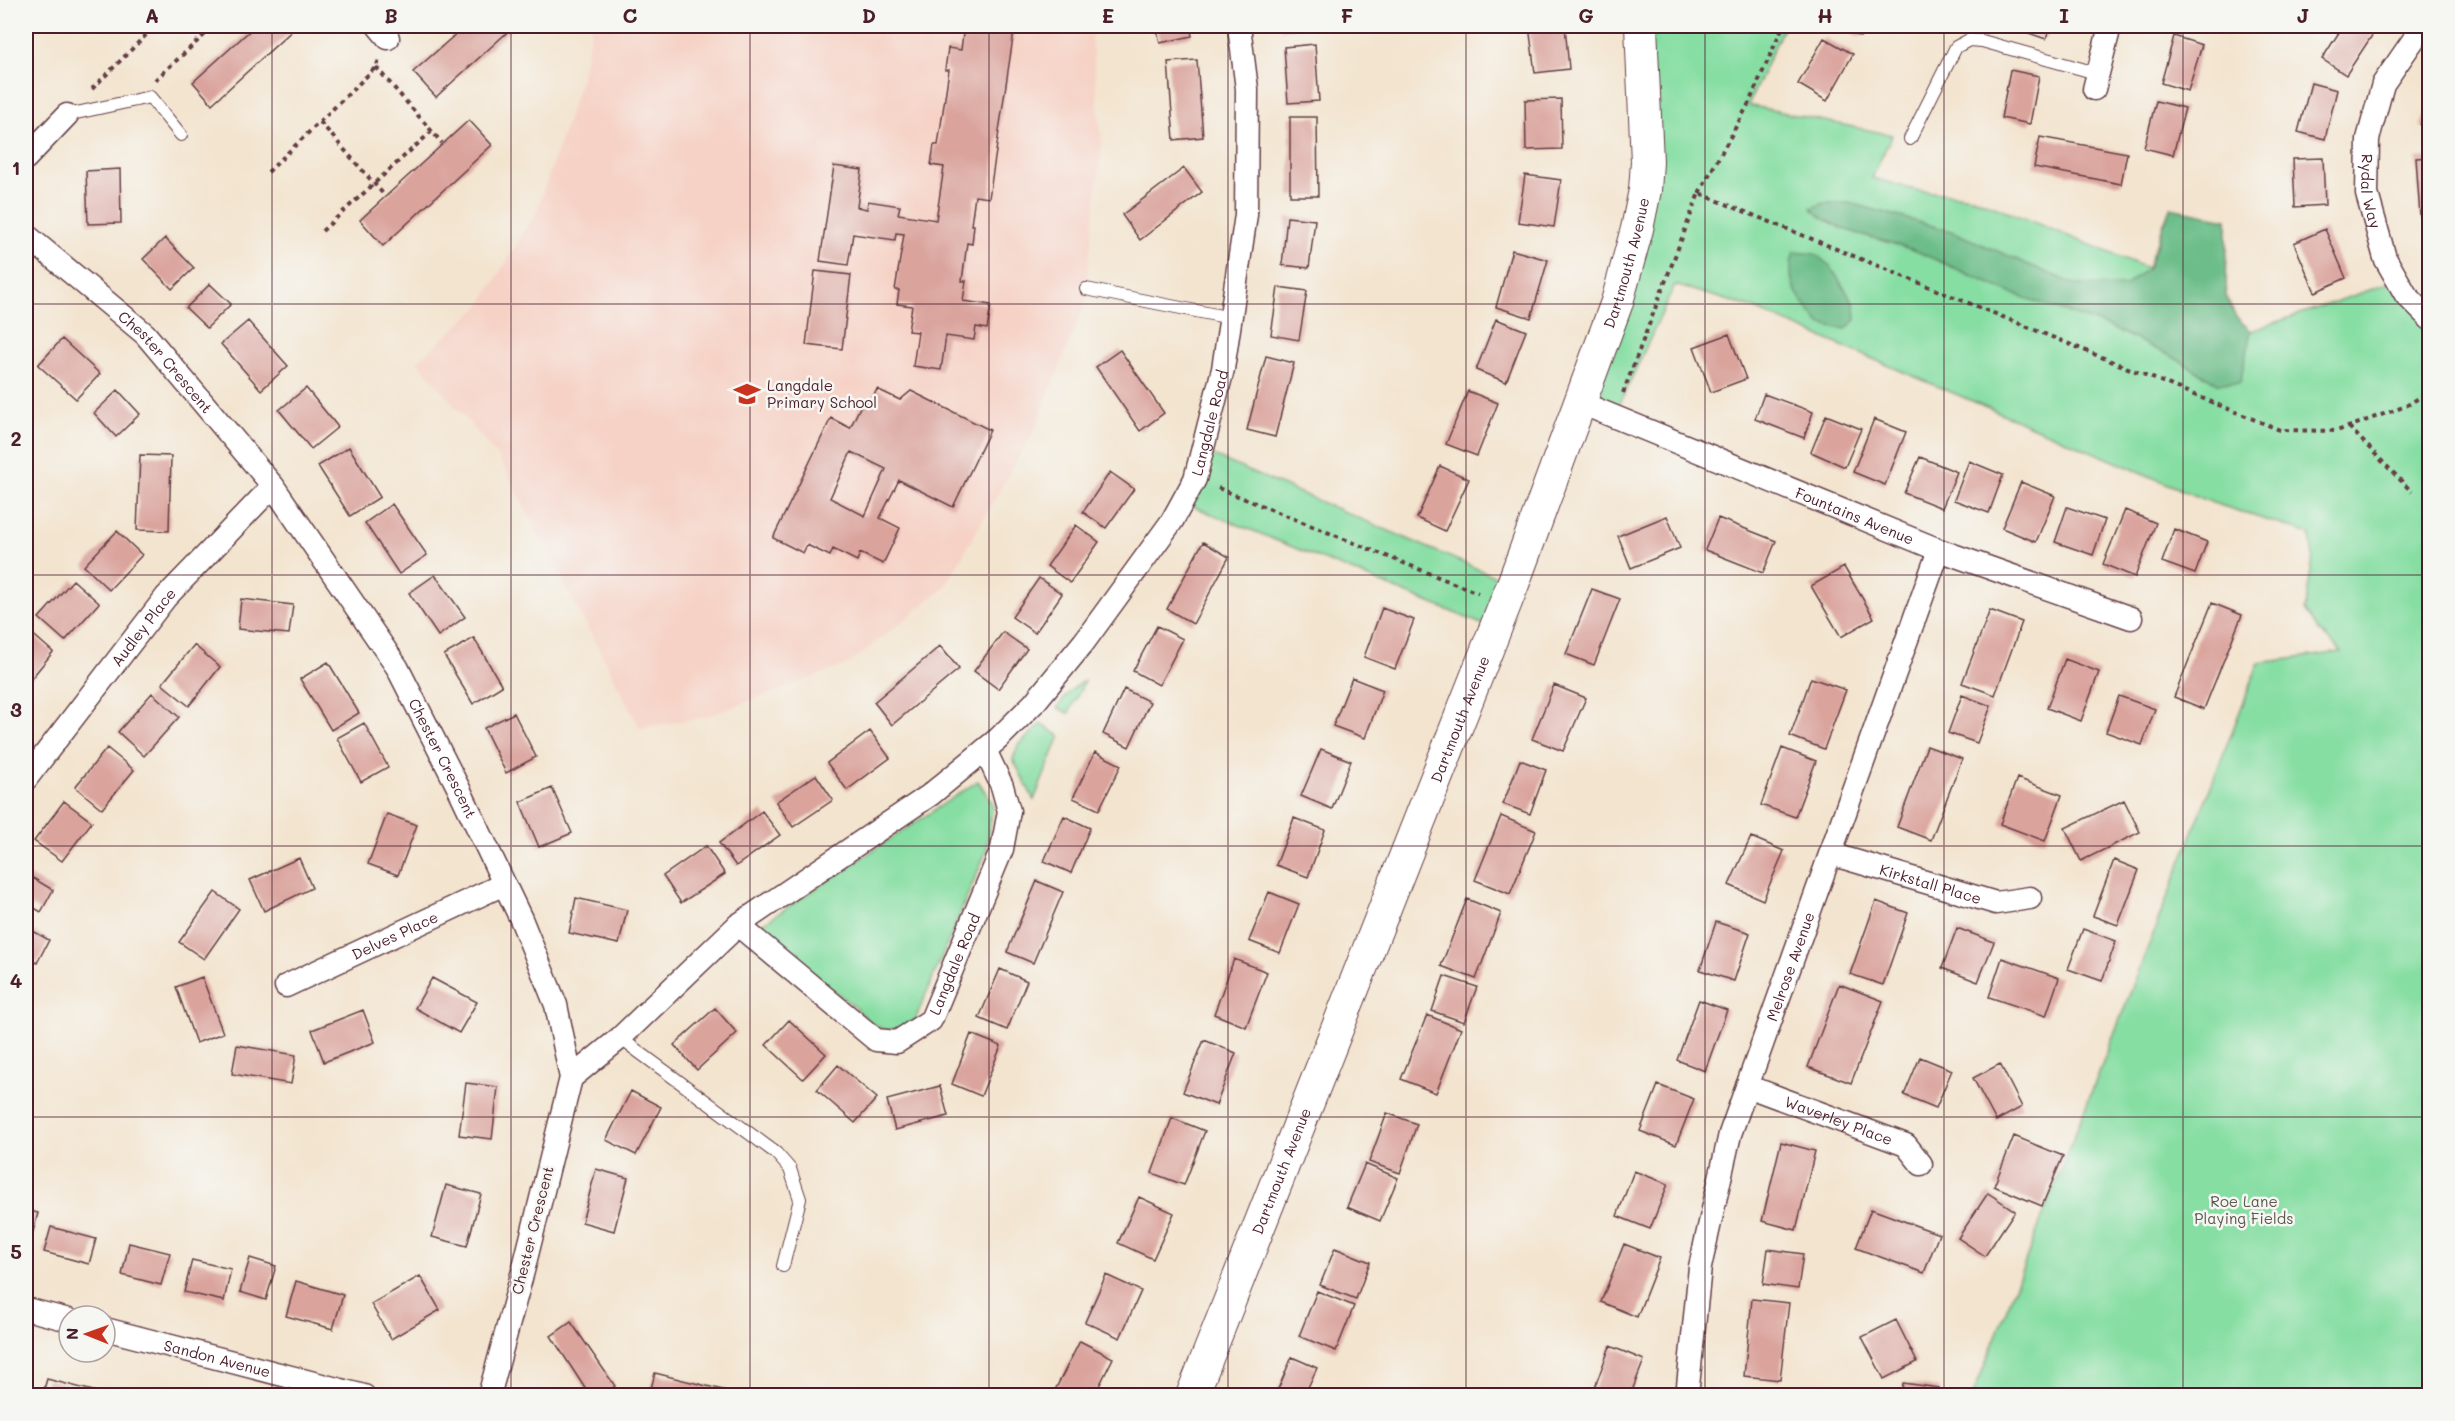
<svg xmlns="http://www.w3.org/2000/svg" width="2455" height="1421" font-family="Mali,sans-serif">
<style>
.built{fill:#f6d1c5}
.green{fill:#86dea3;stroke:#687e67;stroke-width:1.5}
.forest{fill:#6cbd89;stroke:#5b6e5a;stroke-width:1.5}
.building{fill:#daa39c;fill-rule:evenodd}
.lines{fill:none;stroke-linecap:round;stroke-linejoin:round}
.lane-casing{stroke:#633d44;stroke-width:14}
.street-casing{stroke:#633d44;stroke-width:25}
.secondary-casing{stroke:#633d44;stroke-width:34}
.path{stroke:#633d44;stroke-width:4;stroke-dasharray:4.5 4.5;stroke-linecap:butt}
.lane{stroke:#fff;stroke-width:12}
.street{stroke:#fff;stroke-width:22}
.secondary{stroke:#fff;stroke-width:32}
.grid{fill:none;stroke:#4a1f2b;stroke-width:1.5;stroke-opacity:0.55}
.labels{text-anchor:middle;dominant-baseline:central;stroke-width:5;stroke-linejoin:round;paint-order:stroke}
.street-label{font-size:15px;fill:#4a1f2b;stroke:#f6f6f2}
.poi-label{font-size:15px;fill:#4a1f2b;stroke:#f6f6f2;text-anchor:start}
.park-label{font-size:15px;fill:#5c584f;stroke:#f6f6f2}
.neatline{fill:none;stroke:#4a1f2b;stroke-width:2}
.grid-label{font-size:20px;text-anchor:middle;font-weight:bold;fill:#4a1f2b}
</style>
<rect width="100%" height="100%" fill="#f6f6f2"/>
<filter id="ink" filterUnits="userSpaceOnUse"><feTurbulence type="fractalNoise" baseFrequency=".0167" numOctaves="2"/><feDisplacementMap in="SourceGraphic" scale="12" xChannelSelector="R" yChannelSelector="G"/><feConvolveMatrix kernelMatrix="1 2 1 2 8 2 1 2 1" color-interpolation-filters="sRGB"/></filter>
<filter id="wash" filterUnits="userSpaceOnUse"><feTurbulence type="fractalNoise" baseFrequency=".008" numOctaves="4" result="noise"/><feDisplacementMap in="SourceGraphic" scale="24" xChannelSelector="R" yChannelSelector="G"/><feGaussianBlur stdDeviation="1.35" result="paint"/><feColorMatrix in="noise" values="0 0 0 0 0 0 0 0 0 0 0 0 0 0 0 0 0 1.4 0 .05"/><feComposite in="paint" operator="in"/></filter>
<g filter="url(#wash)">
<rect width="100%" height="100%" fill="#f3e4cf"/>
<!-- built -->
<path class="built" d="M592,26H1090L1102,144L1084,305L1035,428L944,588L849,664L706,717L640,728L499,458L417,361L479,307L536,213L581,80Z"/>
<!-- green -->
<path class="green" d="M1641,26H1784L1748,105L1892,135L1872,178L1916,190L1972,197L2147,268L2170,208L2227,219L2226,296L2235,316L2251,331L2399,280L2430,319L2429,1395H1973L2259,663L2342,652L2319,631L2305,610L2313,557L2310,534L2213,503L1750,307L1675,285L1614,416L1581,403L1637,229Z
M1202,451L1513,584L1489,627L1187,504Z
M1085,680L1069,713L1057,708L1070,691Z
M1041,724L1060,736L1034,800L1013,759L1018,746Z
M978,781L993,804L986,852L915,1020L899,1029L886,1030L875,1026L851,1004L755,929Z"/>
<!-- forest -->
<path class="forest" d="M1824,203H1850L1951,231L2076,285L2125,286L2148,268L2170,208L2227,219L2226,296L2235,316L2251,331L2240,383H2217L2173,357L2109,327L2011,293L1914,250L1843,229L1821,217L1811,208Z
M1794,252L1815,254L1830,266L1855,305L1856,320L1846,329L1820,324C1801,300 1783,284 1794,252Z"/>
<g id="blocks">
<!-- building -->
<path class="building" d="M255,26H297L212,104L193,82Z
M465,26H514L436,97L413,72Z
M964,26L1014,31L989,198L975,196L971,225H974L972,244L967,243L962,281H966L963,301L991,305L987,329L976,327L974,340L946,336L941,370L913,366L918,332L908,331L912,306L897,304L899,290H895L904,234L896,233L895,240L853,234L848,265L820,261L834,166L862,170L857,207L867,209L868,201L900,206L898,214L936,220L944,167L931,165L934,145H938L949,70H945L948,48L961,50Z
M1156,26H1190L1192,36L1160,43Z
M1280,26H1306V27L1281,30Z
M1529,26H1565L1569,69L1535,73Z
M1838,26H1866L1860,37Z
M2022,26H2051L2046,39L2020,30Z
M2343,26H2359L2373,34L2346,75L2322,59Z
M2174,36L2202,45L2188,91L2161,83Z
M1824,38L1853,54L1827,101L1798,84Z
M1315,44L1319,101L1288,103L1284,47Z
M1197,60L1203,137L1174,140L1168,62Z
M2010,70L2039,76L2030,124L2001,118Z
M2311,83L2337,90L2325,139L2298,132Z
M1561,99L1562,149L1526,150L1525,100Z
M2156,101L2185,108L2173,155L2144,148Z
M2430,105V129L2420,125Z
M1290,117H1317L1318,196H1290Z
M469,120L492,145L383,246L360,220Z
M2040,137L2127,153L2121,184L2034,167Z
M2430,157V216H2420L2416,158Z
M2323,158L2325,205L2295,207L2293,159Z
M1184,168L1202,192L1140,240L1122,215Z
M120,169L121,223L88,224L86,171Z
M1525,175L1561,180L1554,227L1518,222Z
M1287,217L1315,220L1309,268L1282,265Z
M2325,229L2346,278L2315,292L2294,243Z
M165,238L194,268L172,289L143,259Z
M1512,250L1548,260L1531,318L1496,307Z
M815,271L851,275L842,349L806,345Z
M210,284L231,304L207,328L186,308Z
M1278,287L1307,291L1299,340L1271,335Z
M1496,319L1526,331L1506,382L1476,370Z
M248,321L288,366L261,390L221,344Z
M1729,334L1746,379L1711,392L1694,347Z
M62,339L100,374L76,399L38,365Z
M1120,350L1164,413L1140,431L1096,367Z
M1266,356L1294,363L1275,437L1247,430Z
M306,388L338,427L311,449L279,410Z
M877,389L900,400L911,391L990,430L953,507L899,480L880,518L900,528L883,564L860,553L857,561L833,549L830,556L807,545L803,553L773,538L831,418L850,428L863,401L870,404ZM851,452L886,469L865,516L830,498Z
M118,390L140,414L116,437L94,413Z
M1468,391L1498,403L1477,456L1446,444Z
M1764,394L1813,412L1804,438L1755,419Z
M1826,415L1861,429L1845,467L1811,452Z
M1874,419L1906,432L1885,485L1853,472Z
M349,447L380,497L350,516L318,466Z
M140,455L171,456L169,531L137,530Z
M1920,457L1957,472L1942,508L1904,493Z
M1969,461L2003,475L1989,513L1954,500Z
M1440,466L1469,479L1445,531L1417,518Z
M1110,472L1134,489L1106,528L1083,512Z
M2021,482L2055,496L2036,542L2002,528Z
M392,504L427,555L399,574L365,523Z
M2067,507L2105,520L2093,555L2055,542Z
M2125,510L2156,523L2135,577L2103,564Z
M1667,516L1680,548L1631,568L1618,536Z
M1718,518L1776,541L1763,573L1705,550Z
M1076,525L1099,542L1070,583L1047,566Z
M2174,529L2207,542L2195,574L2162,562Z
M117,531L142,555L109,590L84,566Z
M1203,542L1229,557L1193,624L1167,609Z
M1844,567L1874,618L1841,637L1811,586Z
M435,575L465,617L438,636L409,593Z
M1039,578L1062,594L1035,633L1012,617Z
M73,580L99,603L65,641L39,618Z
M1592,589L1620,599L1594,665L1566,654Z
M241,599L293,605L289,634L238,629Z
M2212,603L2242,615L2204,709L2174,697Z
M1382,608L1414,620L1395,669L1364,657Z
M1990,610L2022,622L1995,695L1962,683Z
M1157,626L1183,639L1159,685L1133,671Z
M28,630L53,652L26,685V633Z
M1003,632L1027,649L998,689L974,671Z
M474,638L502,686L473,704L444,655Z
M194,645L220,667L189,706L162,684Z
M940,646L959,669L892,725L874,702Z
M2065,659L2099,672L2081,721L2047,708Z
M328,662L359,713L331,730L300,679Z
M1352,678L1383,690L1365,738L1333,726Z
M1811,678L1846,690L1824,749L1790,736Z
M1554,685L1586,698L1563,751L1532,739Z
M1124,689L1150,702L1129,747L1103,734Z
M152,693L179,717L144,756L118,732Z
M1962,695L1991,706L1977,743L1948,733Z
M2119,696L2155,709L2142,745L2106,732Z
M514,713L536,757L506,773L484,728Z
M364,723L388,767L361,782L337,738Z
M870,731L890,758L847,790L827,763Z
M1927,746L1962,759L1931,840L1897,827Z
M107,748L134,770L102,809L75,787Z
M1782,748L1816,761L1795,817L1761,805Z
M1321,749L1351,761L1332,809L1301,796Z
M1095,752L1121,765L1099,810L1073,798Z
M1520,760L1546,770L1530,814L1503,804Z
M816,775L833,800L793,827L776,802Z
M2017,778L2062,795L2045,841L2000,824Z
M552,788L572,833L539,847L520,802Z
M2124,800L2140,832L2081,861L2065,828Z
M64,801L92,822L62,861L34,841Z
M762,811L780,835L736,866L719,843Z
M387,814L417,825L398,875L368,864Z
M1064,816L1090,828L1071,873L1044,861Z
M1501,816L1536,831L1510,894L1475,880Z
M1294,818L1325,830L1308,877L1276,865Z
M1751,837L1784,851L1763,900L1729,885Z
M706,846L725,874L681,903L663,876Z
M299,858L312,888L264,911L250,880Z
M2114,860L2139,870L2118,925L2093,916Z
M26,874L53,890L41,912L26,903Z
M1037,881L1063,892L1033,963L1007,952Z
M215,892L239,909L204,959L179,942Z
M1269,892L1299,904L1280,953L1249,941Z
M576,898L627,910L619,944L569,933Z
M1467,899L1501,913L1476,979L1441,966Z
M1876,901L1908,913L1883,985L1850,974Z
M1716,922L1750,933L1734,981L1700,970Z
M26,927L49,940L37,963L26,957Z
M1957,928L1994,942L1978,982L1942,968Z
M2083,929L2116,941L2102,981L2068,969Z
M2002,958L2059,978L2046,1016L1989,997Z
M1234,959L1267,972L1246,1027L1214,1014Z
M1000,969L1027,981L1007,1030L979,1018Z
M1444,976L1477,987L1464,1022L1432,1011Z
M202,977L223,1033L196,1043L176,987Z
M432,978L477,1002L459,1033L415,1008Z
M1839,984L1883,1001L1851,1083L1808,1067Z
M1699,1000L1727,1010L1705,1071L1677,1060Z
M715,1008L737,1033L697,1070L674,1045Z
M363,1010L375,1042L324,1062L312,1030Z
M1427,1015L1461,1029L1436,1093L1401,1079Z
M789,1020L826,1054L803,1079L766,1045Z
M971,1034L1001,1046L981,1096L952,1084Z
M1204,1040L1236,1053L1216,1105L1183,1092Z
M237,1045L296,1055L291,1084L232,1074Z
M1920,1057L1952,1070L1936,1108L1904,1095Z
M2000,1064L2022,1107L1996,1121L1973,1078Z
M838,1065L877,1098L855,1123L817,1090Z
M466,1083L498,1087L492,1139L459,1135Z
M1658,1085L1694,1099L1676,1145L1640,1131Z
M940,1086L948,1116L895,1130L887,1100Z
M631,1091L661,1107L636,1155L606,1140Z
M1387,1113L1417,1124L1400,1173L1369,1162Z
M1172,1118L1205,1131L1184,1185L1152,1173Z
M2014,1136L2063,1156L2042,1206L1994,1186Z
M1781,1142L1815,1151L1796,1230L1762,1221Z
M1365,1164L1398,1178L1380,1221L1347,1207Z
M596,1169L628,1178L614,1231L582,1222Z
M1634,1171L1668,1184L1650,1229L1617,1216Z
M446,1185L481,1194L467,1246L432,1237Z
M1988,1193L2015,1211L1985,1256L1958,1238Z
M1139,1197L1174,1213L1153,1259L1118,1243Z
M1871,1209L1939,1234L1924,1273L1856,1248Z
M26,1210L38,1213L28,1250L26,1249Z
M51,1227L96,1239L89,1264L44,1252Z
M129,1243L170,1253L161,1285L122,1275Z
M1624,1244L1660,1258L1637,1317L1601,1302Z
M1335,1248L1370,1262L1356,1299L1320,1285Z
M1768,1249L1803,1254L1798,1289L1763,1284Z
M250,1258L276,1266L266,1300L240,1292Z
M192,1260L231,1269L224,1301L184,1292Z
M1106,1275L1141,1291L1120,1338L1085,1322Z
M420,1276L440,1310L391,1339L371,1304Z
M296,1281L343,1295L333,1329L286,1316Z
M1317,1291L1354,1306L1336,1351L1299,1336Z
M1752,1299L1789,1303L1780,1380L1744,1376Z
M1896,1320L1917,1362L1884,1379L1862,1337Z
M571,1322L615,1386L601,1396H590L551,1336Z
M1080,1341L1113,1358L1094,1396H1052Z
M1610,1346L1644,1360L1630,1396H1602L1593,1392Z
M1292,1357L1317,1368L1304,1396H1275Z
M655,1373L727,1391L726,1396H649Z
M47,1379L109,1395V1396H42Z
M1903,1383L1939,1388L1938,1396H1901Z"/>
</g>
</g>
<g filter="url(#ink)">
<use href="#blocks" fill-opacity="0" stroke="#633d44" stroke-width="1.5"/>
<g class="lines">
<!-- lane casing -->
<g class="lane-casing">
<path id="lane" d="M67,115L150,97L181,135
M1910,139L1956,47L1969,40L1982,41L2096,73
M1086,289L1231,318
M620,1038L776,1153L790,1169L800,1199L783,1266"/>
</g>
<!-- street casing -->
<g class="street-casing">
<g id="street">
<path d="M378,26L388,38"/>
<path id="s1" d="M2423,26L2383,84L2368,139L2367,194L2385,258L2406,295L2430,319"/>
<path d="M2094,89L2110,26"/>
<path d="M26,158L67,115"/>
<path id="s2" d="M26,235L145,334L273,486L397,667L460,791L521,919L556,1005L571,1078L523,1271L489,1396"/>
<path id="s3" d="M1581,403L1939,550L2131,618"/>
<path id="s4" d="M26,779L166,597L273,486"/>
<path id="s5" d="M1831,854L1996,903L2030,898"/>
<path id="s6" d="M738,925L876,1040L897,1042L931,1020L1002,849L1009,811L1002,786L985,750"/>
<path id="s7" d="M286,986L504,884"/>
<path id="s8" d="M571,1078L620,1038L738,925L930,795L998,739L1034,703L1084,642L1172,521L1195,479L1223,369L1246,215L1247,89L1239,26"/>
<path id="s9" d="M1747,1086L1906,1145L1921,1164"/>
<path d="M26,1309L69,1320"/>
<path id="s10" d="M105,1329L364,1396"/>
<path id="s11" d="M1687,1396L1700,1267L1730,1134L1939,550"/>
</g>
</g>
<!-- secondary casing -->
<g class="secondary-casing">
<g id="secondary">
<path id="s12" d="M1192,1396L1513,584L1617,302L1637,229L1645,190L1647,162L1641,26"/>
</g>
</g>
<!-- path -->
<path class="path" d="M376,67L442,143
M155,80L214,26
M92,89L155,26
M320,122L385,196
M268,172L376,67L379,60
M1699,193L1748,105L1783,26
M322,231L432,131
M1623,393L1699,193L2280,430L2337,431L2406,406L2430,391
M2349,427L2412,492
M1218,488L1478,593"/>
<!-- lane -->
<use href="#lane" class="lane"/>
<!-- street -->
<use href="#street" class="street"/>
<!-- secondary -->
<use href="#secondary" class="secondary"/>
</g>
</g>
<!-- grid -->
<path class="grid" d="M272,26V1396M511,26V1396M750,26V1396M989,26V1396M1228,26V1396M1466,26V1396M1705,26V1396M1944,26V1396M2183,26V1396M26,304H2430M26,575H2430M26,846H2430M26,1117H2430"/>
<!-- icons -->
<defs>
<g id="school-bare" transform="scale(2.07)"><path d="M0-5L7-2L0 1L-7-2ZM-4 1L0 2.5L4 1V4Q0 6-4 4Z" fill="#c8321e" stroke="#f6f6f2" stroke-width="2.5" paint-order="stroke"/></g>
</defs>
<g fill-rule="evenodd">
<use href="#school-bare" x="747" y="394"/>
</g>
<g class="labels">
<!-- street labels -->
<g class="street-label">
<text stroke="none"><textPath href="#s1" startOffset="180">Rydal Way</textPath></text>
<text stroke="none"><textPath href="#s12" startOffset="1214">Dartmouth Avenue</textPath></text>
<text stroke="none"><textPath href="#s2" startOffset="189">Chester Crescent</textPath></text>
<text stroke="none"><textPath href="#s8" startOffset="932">Langdale Road</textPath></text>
<text stroke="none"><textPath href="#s3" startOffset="296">Fountains Avenue</textPath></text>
<text stroke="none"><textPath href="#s4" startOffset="192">Audley Place</textPath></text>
<text stroke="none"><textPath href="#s12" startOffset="728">Dartmouth Avenue</textPath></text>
<text stroke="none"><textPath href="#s2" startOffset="675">Chester Crescent</textPath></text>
<text stroke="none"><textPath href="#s5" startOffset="104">Kirkstall Place</textPath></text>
<text stroke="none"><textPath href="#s7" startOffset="120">Delves Place</textPath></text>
<text stroke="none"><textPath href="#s6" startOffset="302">Langdale Road</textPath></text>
<text stroke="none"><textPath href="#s11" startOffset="444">Melrose Avenue</textPath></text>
<text stroke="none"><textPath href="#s9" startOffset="98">Waverley Place</textPath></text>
<text stroke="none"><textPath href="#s12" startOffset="242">Dartmouth Avenue</textPath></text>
<text transform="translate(532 1230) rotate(-76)">Chester Crescent</text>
<text stroke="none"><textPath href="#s10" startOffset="116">Sandon Avenue</textPath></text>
</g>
<!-- poi labels -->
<g class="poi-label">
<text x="767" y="385">Langdale<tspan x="767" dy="17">Primary School</tspan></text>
</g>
<!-- park labels -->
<g class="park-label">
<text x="2244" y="1201">Roe Lane<tspan x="2244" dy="17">Playing Fields</tspan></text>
</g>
</g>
<!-- margin -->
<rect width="2455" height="1421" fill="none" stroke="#f6f6f2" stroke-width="66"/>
<!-- north arrow -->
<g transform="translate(87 1334) rotate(271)"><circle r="28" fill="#f6f6f2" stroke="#b1a0a2" stroke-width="1.5"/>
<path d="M0-4.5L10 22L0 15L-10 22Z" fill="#c8321e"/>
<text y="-9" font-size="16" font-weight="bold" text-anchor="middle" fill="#4a1f2b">N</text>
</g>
<rect x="33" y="33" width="2389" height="1355" class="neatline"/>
<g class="grid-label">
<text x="152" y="23">A</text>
<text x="391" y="23">B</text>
<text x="630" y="23">C</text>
<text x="869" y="23">D</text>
<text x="1108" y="23">E</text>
<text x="1347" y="23">F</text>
<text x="1586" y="23">G</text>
<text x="1825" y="23">H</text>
<text x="2064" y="23">I</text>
<text x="2303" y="23">J</text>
<text x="16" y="175">1</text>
<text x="16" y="446">2</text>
<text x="16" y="717">3</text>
<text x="16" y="988">4</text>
<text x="16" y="1259">5</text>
</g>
</svg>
